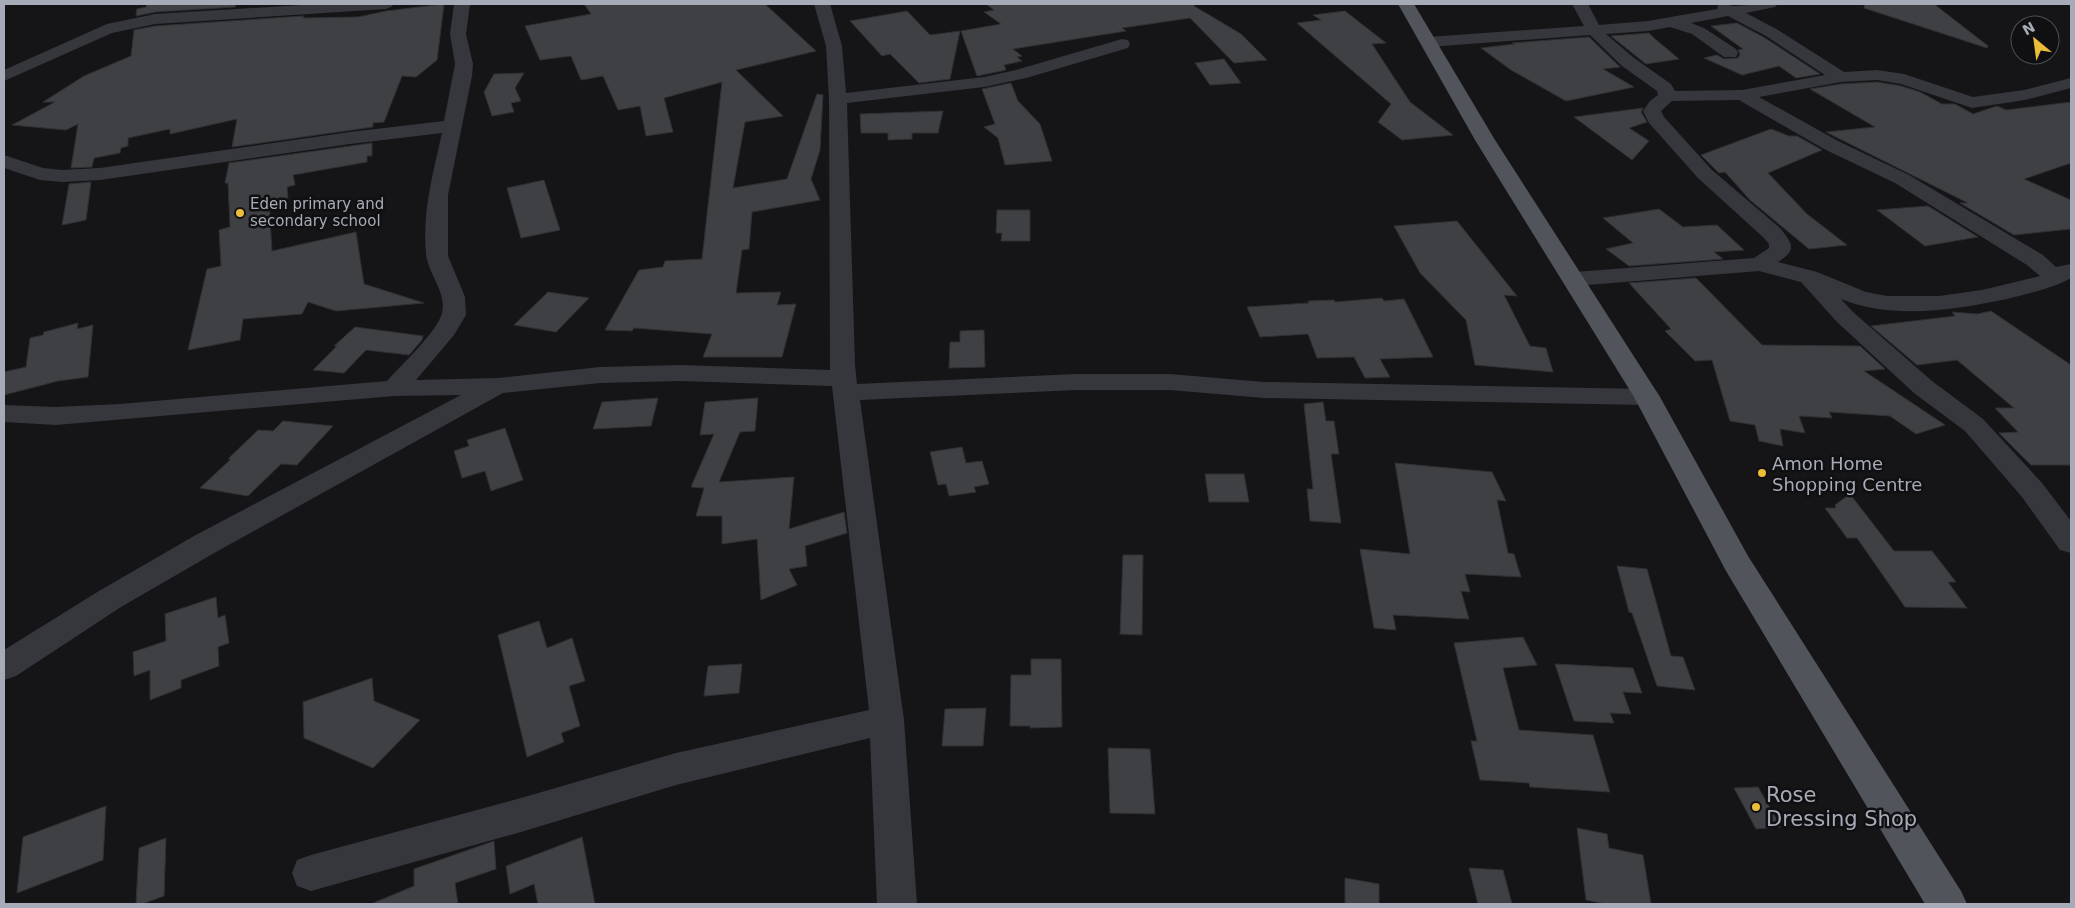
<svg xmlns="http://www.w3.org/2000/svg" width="2075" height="908" font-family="'DejaVu Sans',sans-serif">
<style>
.building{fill:#3f4044;stroke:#302f33}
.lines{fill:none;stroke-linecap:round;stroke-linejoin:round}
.minor{fill:#36373c;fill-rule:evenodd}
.major{fill:#52545b;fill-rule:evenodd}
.poi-dot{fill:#ecbe38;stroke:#101012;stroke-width:2}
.labels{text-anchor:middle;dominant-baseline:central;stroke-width:5;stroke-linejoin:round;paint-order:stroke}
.far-poi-label{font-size:15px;fill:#a7abb7;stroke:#101012;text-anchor:start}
.poi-label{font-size:18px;fill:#a7abb7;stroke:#101012;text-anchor:start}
.near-poi-label{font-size:21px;fill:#a7abb7;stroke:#101012;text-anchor:start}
</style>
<rect width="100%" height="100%" fill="#151517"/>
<!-- building -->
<path class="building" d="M147,4H236L235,7L155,12L136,16L137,9L146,7Z
M444,4L437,60L416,77L402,76L384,122L373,123V127L232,147L237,119L170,134V129L128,138V146L121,148L120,153L94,158L92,167L71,168L78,124L66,130L12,125L55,102H43L84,76L131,56L134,30L155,26L304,16L303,18L358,17L386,11Z
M584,4H765L816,51L736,70L783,116L745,122L733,188L787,179L817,94L823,95L820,150L811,179L820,200L752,212L749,249L742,250L736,293L781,292L777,305L796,304L782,357H703L712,334L634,328L632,331L605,330L639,270L663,267L665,261L702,259L722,82L664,98L673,132L646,136L640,106L618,110L603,76L581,80L571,56L540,60L525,26L591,14Z
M986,4H1194V6L1241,34L1267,60L1234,63L1190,18L1122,28L1126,31L1013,49L1022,56L1017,57L1022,61L1004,65L1006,70L977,76L961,31L1001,24L984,12L994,10Z
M1865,4H1934L1988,46L1987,48L1864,8Z
M907,11L930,35L960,31L950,79L919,83L890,54L882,56L850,21Z
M1345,11L1386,43L1372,44L1410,102L1453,135L1402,140L1378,122L1391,104L1297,23L1321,20L1313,15Z
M1737,23L1765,38L1820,74L1796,78L1779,66L1742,75L1704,58L1717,55L1724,59L1738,58L1740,54L1738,50L1743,49L1711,26Z
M1649,33L1654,38L1679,59L1646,64L1611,36Z
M1589,37L1620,67L1603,69L1634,87L1566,101L1511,70L1481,48L1515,44L1512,43Z
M1224,59L1241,83L1210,85L1195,63Z
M524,73L515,88L521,101L511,103L514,112L492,116L484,92L494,74Z
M1877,82L1901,86L1920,92L1942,104H1955L1973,114L1997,106L2006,110L2071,102V163L2024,179L2071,200V229L2014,235L1960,203H1968L1826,132L1875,127L1810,89L1841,84Z
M1011,83L1018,101L1040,124L1052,161L1005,165L998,138L984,127L995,124L982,89Z
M1643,108L1641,112L1647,122L1629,128L1649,141L1632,160L1574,117Z
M943,111L938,133H912V139L888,140V133H861L860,114Z
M1771,129L1789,136H1797L1822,150L1768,173L1807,214L1847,245L1809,249L1750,200L1725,172L1719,173L1701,155Z
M372,143V156H367V162L293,175L295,185L287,187L288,198L269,202L272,251L356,232L364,284L424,303L336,311L308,302L302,314L243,319L240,340L188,350L207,269L221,266L219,230L230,227L228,183H225L229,163Z
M544,180L560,230L521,238L507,188Z
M91,182L86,220L62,225L69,184Z
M1928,206L1978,237L1925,246L1877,210Z
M1659,209L1683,227L1717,225L1744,250L1714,252L1723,259L1629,266L1606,249L1633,243L1603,218Z
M997,210H1030V241H1001L1002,233H996Z
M1457,221L1517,296L1504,295L1530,346L1546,348L1553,372L1475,365L1466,320L1420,273L1394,226Z
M1696,278L1762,345L1860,346L1885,369L1864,371L1945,425L1916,434L1890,416L1829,412L1832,418L1799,416L1805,433L1780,429L1783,446L1759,441L1755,425L1730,421L1712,360L1695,361L1665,331L1671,329L1629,283Z
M548,292L589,298L556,332L514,325Z
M1382,298L1384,301L1404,299L1433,357L1380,359L1390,377L1365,378L1354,357L1317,358L1308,334L1260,337L1247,307L1309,303L1308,301L1334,300L1335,302Z
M1991,311L2071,365V465H2031L1999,433L2018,432L1995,408H2014L1957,360L1917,365L1871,326L1955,316L1952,312L1977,314Z
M78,323L77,329L93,325L88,377L58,381L4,395V372L26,367L30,338L43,335L44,332Z
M355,327L423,336L422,340L409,355L366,350L344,373L313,370L337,346H334Z
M984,330L985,367L949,368L950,342H960V331Z
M658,398L651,426L593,429L602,402Z
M758,398L755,431L740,432L719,482L794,477L789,529L844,512L847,533L805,546L807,566L789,569L797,585L761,600L757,539L722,544V516H696L704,488L691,487L714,434L700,435L705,402Z
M1323,402L1326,421H1334L1339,454H1331L1341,523L1310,521L1307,489H1313L1304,404Z
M283,421L333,426L297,465L281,464L248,496L200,488L231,459H228L258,430L273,431Z
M505,428L523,480L491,491L485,471L462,478L454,451L469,446L467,440Z
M962,447L966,463L982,461L989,484L974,487L976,492L949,496L946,484L938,485L930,452Z
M1395,463L1492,472L1506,501L1497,500L1508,553L1514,554L1521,577L1465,574L1470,592L1461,591L1469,619L1393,615L1396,630L1374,628L1360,549L1410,554Z
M1205,474H1244L1249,502H1209Z
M1850,494L1894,551H1932L1956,582H1948L1967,608L1905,607L1857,538H1847L1825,508H1836L1835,505Z
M1123,555H1143L1142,635L1120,634Z
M1617,566L1647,569L1671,656L1683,657L1695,690L1657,686L1632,613L1629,612Z
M216,597L218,618L225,615L229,643L218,647L219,666L181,680V688L150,700V670L134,676L133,652L166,641L165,614Z
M539,621L547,648L572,638L585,681L569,686L580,726L561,733L564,742L527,757L498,635Z
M1523,637L1537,665L1503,668L1519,730L1593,735L1610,792L1530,787L1529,783L1480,780L1471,741H1477L1454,643Z
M1031,659H1061L1062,727L1030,728V726H1010L1011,675H1031Z
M742,664L739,693L704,696L708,666Z
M1555,664L1633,668L1642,693L1623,692L1631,714L1610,713L1614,723L1574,721Z
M372,678L374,701L420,720L373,768L304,738L303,702Z
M986,708L983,746H942L945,709Z
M1108,748L1150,749L1155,814L1110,813Z
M1758,787L1781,827L1756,829L1734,788Z
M106,806L103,860L17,893L23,837Z
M1577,828L1607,834L1609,848L1643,855L1651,904H1606L1586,900Z
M582,837L595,904H538L534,884L510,894L506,866Z
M166,838L164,896L142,904H136L139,848Z
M494,841L496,869L455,883L458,904H371L414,886V869Z
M1469,868L1503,870L1512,904H1478Z
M1345,878L1379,884V904H1345Z"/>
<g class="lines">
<!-- minor -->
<path class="minor" d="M318,4H394L391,7L386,9L155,24L112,33L4,81V70L107,24L155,14Z
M454,4H470L466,34L473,64L472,76L448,195V256L465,297L466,315L454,335L416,380L498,378L600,367L680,365L830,370L829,99L826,46L814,4H830L842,46L846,93L984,77L1016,70L1122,39L1128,40L1130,44L1128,48L1026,78L984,87L847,103L855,365L857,384L1076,374H1170L1264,382L1647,389L1656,391L1660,397L1656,403L1647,405L1264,398L1170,390H1076L860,400L904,720L917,904H877L870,738L676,785L521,832L311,891L297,886L292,873L297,860L311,855L521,798L676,753L869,710L832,386L680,381L600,383L503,393L216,552L121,607L16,676L4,680V650L99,591L194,536L461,395L394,396L56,425L4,422V405L56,407L120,404L387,381C400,366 438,331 442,313C447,292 428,274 426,254C422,213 433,173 442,133L350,144L100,180L62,182L40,180L4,168V155L43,168L62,170L100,168L350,132L444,121L455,64L450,34Z
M1572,4H1588L1599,25L1648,21L1717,9L1718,5C1725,3 1729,6 1735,6C1749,5 1763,4 1778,4L1775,7L1746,13L1778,30L1844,72L1877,70L1904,74L1973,97L2024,90L2071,78V88L2025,100L1972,108L1901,84L1877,80L1841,82L1759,97L1838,141L1909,175L2043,255L2056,267L2071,264V278C2051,289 2030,293 2007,299C1954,310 1893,320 1841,299L1853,312L1932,381L1983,419L2042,483L2071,521V553L2060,550L2022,497L1965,431L1914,393L1837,322L1801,282L1759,271L1575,286L1567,284L1564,279L1567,274L1575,272L1754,258L1769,248V244L1764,238L1698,178L1649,123L1643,111L1650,101L1658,95L1657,91L1622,66L1590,35L1428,47L1422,46L1420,42L1422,38L1428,37L1584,26ZM1728,16L1766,36L1825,75L1742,90L1675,91L1671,84L1634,58L1606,34L1648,31L1670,27L1692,34L1724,57H1736L1738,53L1736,49L1704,28L1691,23ZM1739,100L1824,149L1895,183L2027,265L2040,276L1982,290L1939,296H1887L1866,292L1817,272L1778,262C1797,250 1793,244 1780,228L1712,170L1664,117L1661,111L1672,101Z"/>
<!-- major -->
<path class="major" d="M1398,4H1414L1495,140L1660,397L1748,556L1961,891L1967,904H1925L1726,571L1634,397L1475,140Z"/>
</g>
<!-- markers -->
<g class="poi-dot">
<circle cx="240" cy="213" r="5"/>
<circle cx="1762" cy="473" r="5"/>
<circle cx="1756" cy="807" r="5"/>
</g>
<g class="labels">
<!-- far-poi labels -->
<g class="far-poi-label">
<text x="250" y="204">Eden primary and<tspan x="250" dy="17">secondary school</tspan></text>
</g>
<!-- poi labels -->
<g class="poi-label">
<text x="1772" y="463">Amon Home<tspan x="1772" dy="21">Shopping Centre</tspan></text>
</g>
<!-- near-poi labels -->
<g class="near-poi-label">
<text x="1766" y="795">Rose<tspan x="1766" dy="24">Dressing Shop</tspan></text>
</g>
</g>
<!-- border -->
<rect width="2075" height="908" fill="none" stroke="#a7abb7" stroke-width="10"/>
<!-- north arrow -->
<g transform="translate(2035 40) rotate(331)"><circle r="24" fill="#101012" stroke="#4c4e54"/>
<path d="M0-4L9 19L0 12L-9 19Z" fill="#ecbe38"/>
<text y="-8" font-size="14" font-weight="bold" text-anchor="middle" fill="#a7abb7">N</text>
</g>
</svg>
